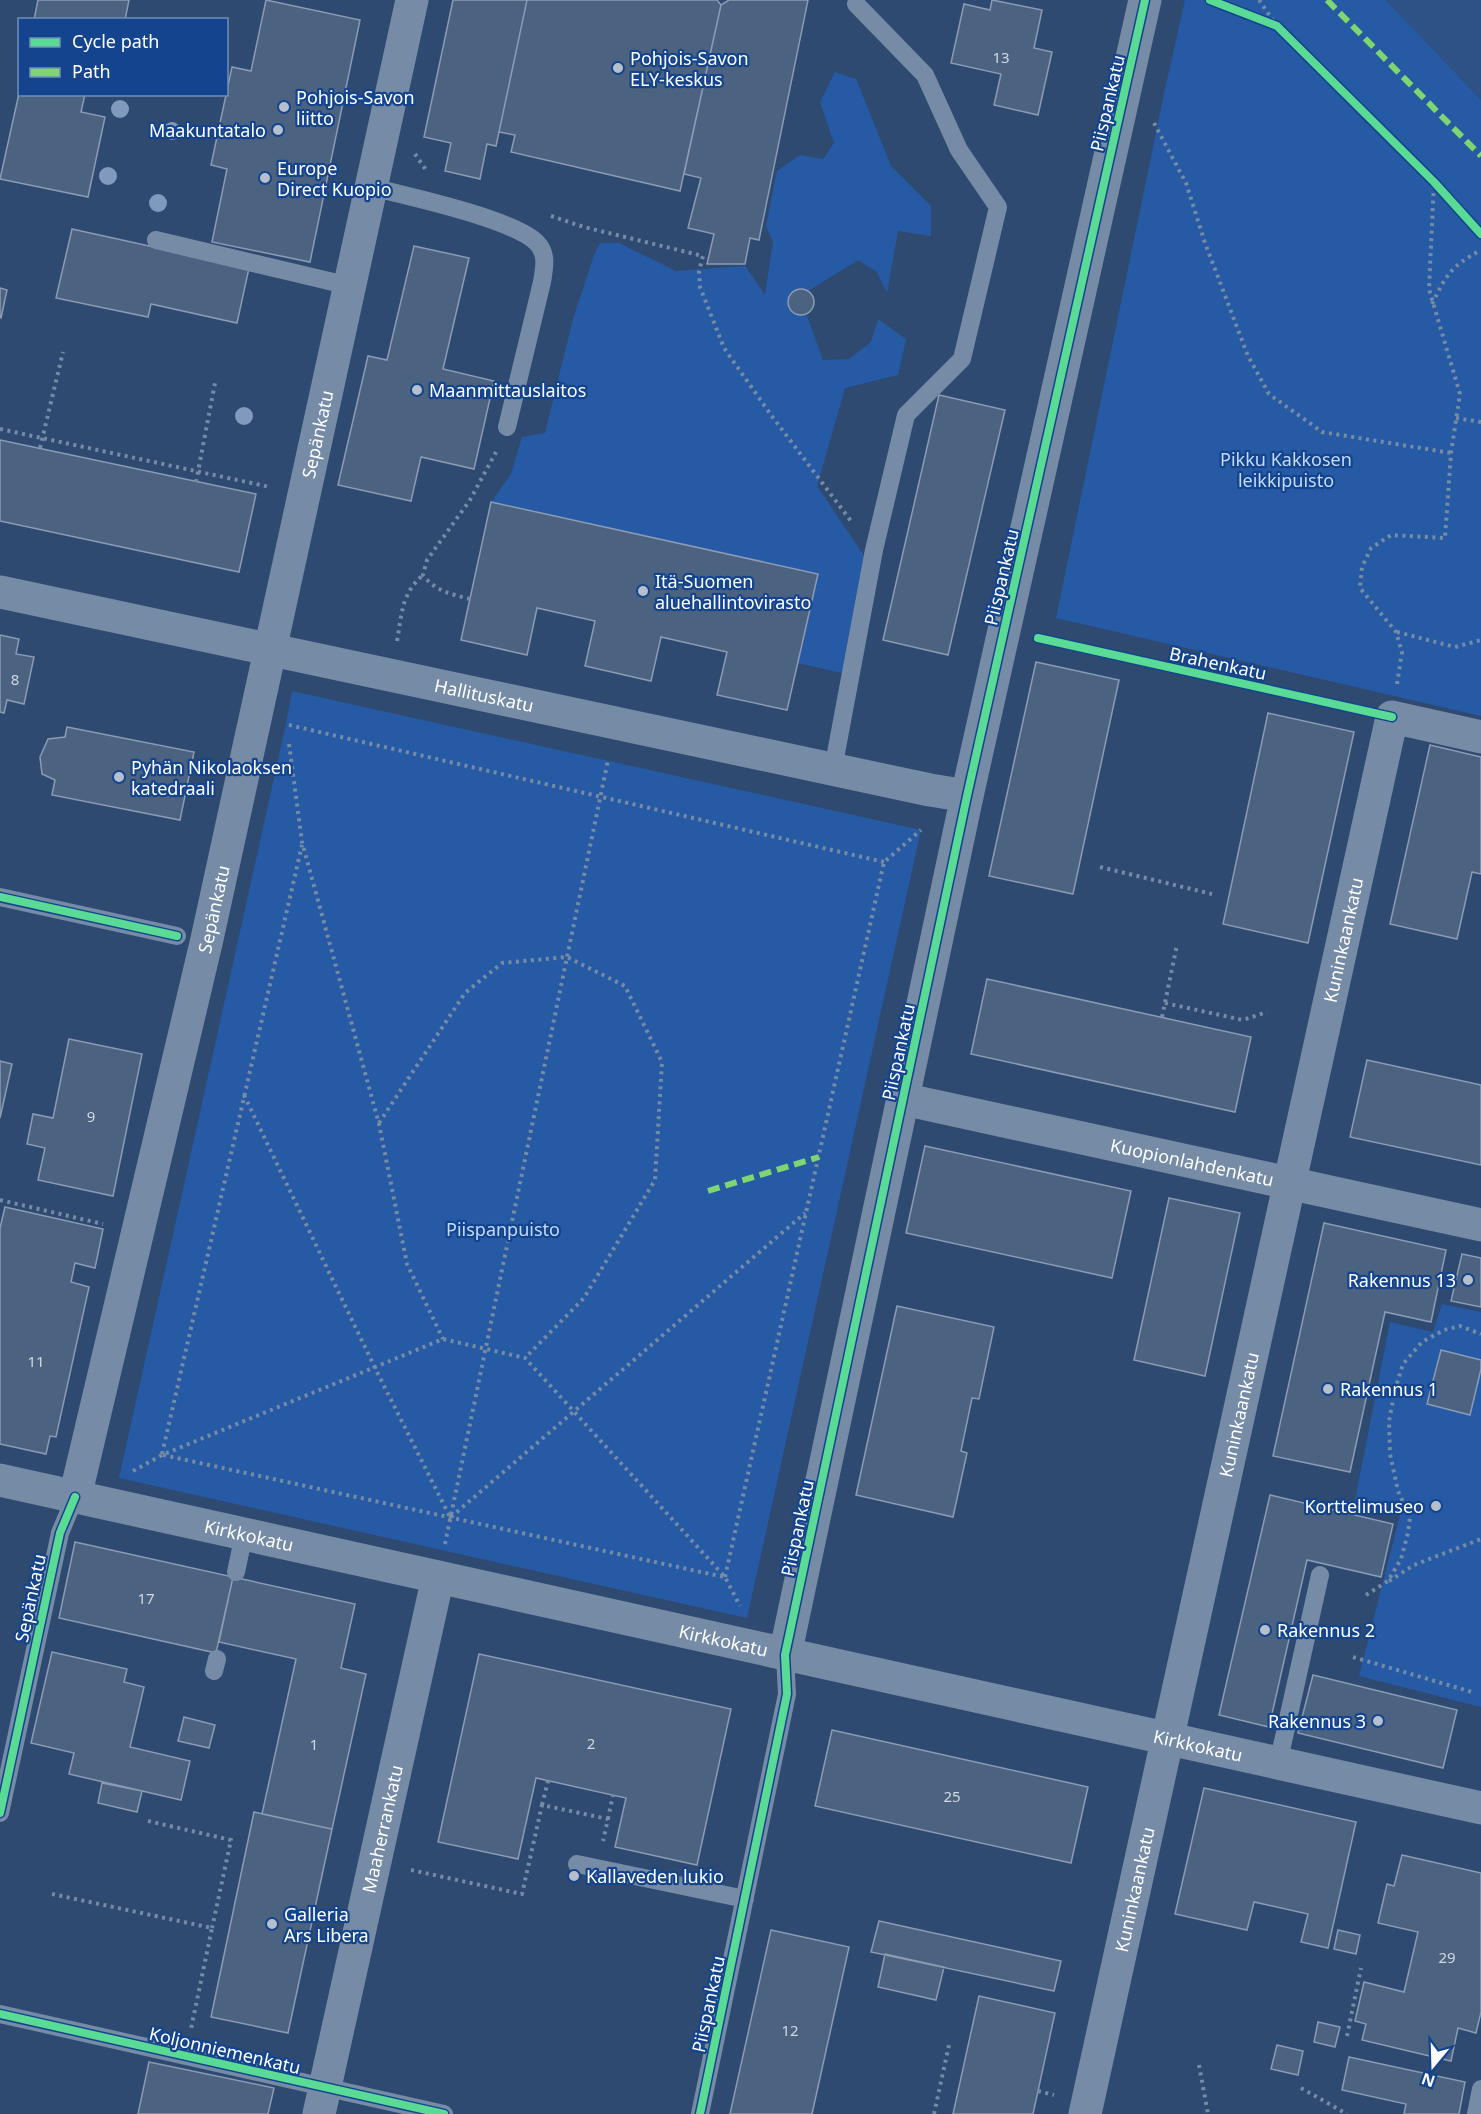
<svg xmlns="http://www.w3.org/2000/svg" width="1481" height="2114" font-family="'Noto Sans',sans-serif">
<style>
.green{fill:#265aa4}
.water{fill:#2e5286}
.building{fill:#4c6281;stroke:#8b9bb3;stroke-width:1.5}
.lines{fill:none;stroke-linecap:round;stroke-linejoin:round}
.path{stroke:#768ba6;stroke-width:4;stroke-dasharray:3 4.5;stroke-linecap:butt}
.lane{stroke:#768ba6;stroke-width:18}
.street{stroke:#768ba6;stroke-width:33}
.quiet{stroke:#7fd670;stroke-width:6;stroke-dasharray:12 6;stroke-linecap:butt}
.cycleway-casing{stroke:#13448d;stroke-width:11}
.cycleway{stroke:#5adb95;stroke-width:8}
.tree{fill:#809abd}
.poi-dot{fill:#b6c0cd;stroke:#13448d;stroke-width:2}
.labels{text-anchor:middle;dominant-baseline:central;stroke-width:4.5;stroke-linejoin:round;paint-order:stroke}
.number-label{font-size:15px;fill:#d2d8e0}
.poi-label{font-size:18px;fill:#fff;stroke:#13448d;text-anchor:start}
.street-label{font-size:18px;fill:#fff;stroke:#13448d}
.park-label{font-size:18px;fill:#c3dbfc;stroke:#13448d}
</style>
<rect width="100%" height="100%" fill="#2f4a71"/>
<!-- green -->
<path class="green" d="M1185,0H1386L1481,100V716L1056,618L1165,89Z
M835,72L856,79L891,166L931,206V236L898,231L887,293L877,272L858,260L808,291L799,288L791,292L787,304L794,313L801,315L806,313L823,360L849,359L871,342L878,319L906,339L898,375L845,388L817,486L867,560L846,674L798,663L817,574L491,502L511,474L522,437L545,433L573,319L594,255L600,243H619L676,271L745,266L765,295L773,242L766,226L777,171L800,155L823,159L834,143L820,102Z
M292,691L921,830L747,1618L119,1478L286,724Z
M1442,1304L1481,1312V1707L1359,1676L1400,1515L1354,1505L1390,1322L1433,1332Z"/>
<!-- water -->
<path class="water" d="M1386,0H1481V100Z"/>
<!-- building -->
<path class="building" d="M38,0H129L125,20H34Z
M266,0L360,20L310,262L212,242L227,169L211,165L232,67L251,71Z
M453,0H527L496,146L487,144L480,179L445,171L451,143L424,137Z
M527,0H717L721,5L680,191L511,152L515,135L499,132Z
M729,0H808L759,240L750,238L745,264H707L714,234L688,228L701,178L684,174L721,5Z
M992,0L1042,10L1034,48L1052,52L1038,115L994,105L1001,74L951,63L964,4L990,10Z
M20,89V94H85L81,112L105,117L88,197L0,179Z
M72,229L249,268L237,323L151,304L148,317L56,298Z
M414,246L469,258L443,369L494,381L474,469L421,457L411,501L338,485L368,356L387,360Z
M0,288L7,290L1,318L0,317Z
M788 302a13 13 0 1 1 26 0a13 13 0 1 1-26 0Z
M939,395L1005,410L948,655L883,640Z
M0,440L256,494L239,572L0,521Z
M491,502L818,574L787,710L717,695L727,652L661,637L651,681L585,666L595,621L537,608L527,655L461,640Z
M0,635L19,639L16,654L34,657L24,704L7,700L4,713L0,712Z
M1036,662L1119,680L1073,894L989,876Z
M1268,713L1354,732L1308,943L1223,924Z
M67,727L194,752L180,820L52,795L55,780L42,774L40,757L48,739L65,737Z
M1430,745L1481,757V874L1472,872L1457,939L1390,924Z
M987,979L1251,1037L1235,1112L971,1054Z
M69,1039L142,1054L113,1196L38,1180L45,1148L27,1144L33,1114L53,1118Z
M1367,1060L1481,1085V1165L1350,1137Z
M0,1061L12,1064L0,1118Z
M925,1146L1131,1191L1112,1278L906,1233Z
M1169,1198L1240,1213L1205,1376L1134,1360Z
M5,1207L103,1229L95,1268L75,1263L71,1282L89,1287L56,1437L50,1436L46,1454L0,1444V1228Z
M1324,1223L1446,1250L1431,1322L1385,1312L1350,1472L1273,1456Z
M1462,1254L1481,1258V1307L1451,1301Z
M897,1306L994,1327L979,1399L972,1398L961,1451L967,1453L953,1517L856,1495Z
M1441,1350L1481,1360V1369L1470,1415L1427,1404Z
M1270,1495L1393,1524L1381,1577L1307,1560L1269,1727L1219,1715Z
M75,1542L233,1577L216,1653L59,1618Z
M233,1577L355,1604L341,1668L366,1674L332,1829L262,1814L296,1659L219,1642Z
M52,1652L127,1669L124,1682L144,1687L130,1747L190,1761L181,1800L69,1774L74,1753L31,1743Z
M479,1654L731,1709L697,1865L615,1847L626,1798L536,1778L518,1859L438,1842Z
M1313,1675L1457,1710L1443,1768L1298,1733Z
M184,1717L215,1725L209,1748L178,1741Z
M832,1730L1088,1787L1071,1863L815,1806Z
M102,1783L142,1791L137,1812L98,1803Z
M1204,1788L1356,1822L1328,1948L1301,1942L1308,1914L1254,1902L1247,1930L1175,1914Z
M254,1812L332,1829L288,2033L211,2017Z
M1402,1855L1481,1873V2012L1476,2033L1458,2028L1451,2061L1362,2040L1366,2024L1355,2021L1364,1982L1404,1992L1418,1932L1378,1923L1387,1884L1394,1886Z
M879,1921L1061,1961L1054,1991L871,1952Z
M771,1930L849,1947L812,2114H730Z
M1338,1930L1360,1935L1356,1954L1334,1949Z
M885,1954L944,1967L936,2000L878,1987Z
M979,1996L1055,2013L1033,2114H953Z
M1318,2022L1340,2027L1335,2047L1314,2042Z
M1277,2045L1303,2051L1298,2075L1271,2069Z
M1349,2057L1465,2082L1459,2114H1404L1406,2104L1342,2090Z
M149,2062L274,2088L268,2114H138Z"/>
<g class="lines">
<!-- path -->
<path class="path" d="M1259,0L1277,26
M1154,123L1186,183L1205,243L1248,356L1269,394L1322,432L1451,453
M415,154L426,170
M551,216L584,227L703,256L699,271L700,287L724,348L771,415L851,521
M1432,304C1447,274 1450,267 1481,250
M1456,418L1481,422
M0,429L270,487
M40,448L63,352
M196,482L215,383
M470,599C451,594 435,591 423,575L427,560L470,500L496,452
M1397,632L1455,647L1481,640
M397,641C402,614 401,594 423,575
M1397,684L1402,652L1396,632L1360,588L1362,567L1371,548L1391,535L1445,538L1451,453L1460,394L1429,289L1434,182
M289,725L884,862
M289,744L302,842L379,1124L407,1264L443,1339
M187,785L204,787
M1100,867L1212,894
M1165,1003L1243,1020L1267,1012
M1162,1017L1177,945
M244,1095L375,1368L450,1517
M379,1123L465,993L502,963L567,957L625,986L662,1062L655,1180L584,1298L525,1358
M0,1200L103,1224
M162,1454L302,845
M163,1455L724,1577
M133,1471L162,1455L443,1339L525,1358L725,1577L740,1606
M451,1517L805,1213
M445,1544L608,760
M725,1577L884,862L921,830
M1389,1581L1414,1565L1481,1539
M1366,1595L1388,1581L1401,1559L1408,1533L1410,1517L1398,1491L1390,1454L1389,1421L1395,1390L1403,1364L1422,1342L1444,1330L1460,1326L1481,1334
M1353,1657L1472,1692
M542,1805L548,1781
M608,1819L613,1795
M148,1821L231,1840L212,1928
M411,1870L522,1894L542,1805L608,1819L603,1841
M52,1894L212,1928L191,2029
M1347,2036L1361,1968
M1199,2065L1208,2114
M1301,2088L1347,2114
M1038,2091L1054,2095
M934,2114L949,2045"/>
<!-- lane -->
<path class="lane" d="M371,187C407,196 514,219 537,243C548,254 544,269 542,282L507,427
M156,240L350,286
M833,769L874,550L906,415L962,359L998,207L959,150L925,75L856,4
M0,897L177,936
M236,1572L244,1534
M214,1671L217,1659
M1278,1764L1320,1575
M0,1813L60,1533L75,1497
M577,1864L745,1899
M0,2014L444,2114
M700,2114L787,1694L785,1655
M1476,2114L1481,2089"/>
<!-- street -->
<g class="street">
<path id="s1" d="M0,592L930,790L967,796"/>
<path id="s2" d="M903,1099L1481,1225"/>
<path id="s3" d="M0,1480L1481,1808"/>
<path id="s4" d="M75,1497L207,939L412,0"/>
<path d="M785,1655L967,796L1145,0"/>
<path id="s5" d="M319,2114L438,1577"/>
<path id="s6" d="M1085,2114L1392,717L1481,737"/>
</g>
<!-- quiet -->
<path class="quiet" d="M1327,0L1481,156
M708,1191L819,1157"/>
<!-- cycleway casing -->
<g class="cycleway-casing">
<path id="cycleway" d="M1210,0L1277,26L1434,182L1481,234
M1038,638L1392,717
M0,897L177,936
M0,1813L60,1533L75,1497
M0,2014L444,2114
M700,2114L787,1694L785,1655L967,796L1145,0"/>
</g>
<!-- cycleway -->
<use href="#cycleway" class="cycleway"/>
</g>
<!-- trees -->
<g class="tree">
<circle cx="120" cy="109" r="9"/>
<circle cx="172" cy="131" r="9"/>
<circle cx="108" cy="176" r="9"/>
<circle cx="158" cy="203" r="9"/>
<circle cx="244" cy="416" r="9"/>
</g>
<!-- markers -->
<g class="poi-dot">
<circle cx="618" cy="68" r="6"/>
<circle cx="284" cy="107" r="6"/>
<circle cx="278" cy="130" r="6"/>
<circle cx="265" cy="178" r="6"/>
<circle cx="417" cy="390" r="6"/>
<circle cx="643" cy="591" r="6"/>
<circle cx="119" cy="777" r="6"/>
<circle cx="1468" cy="1280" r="6"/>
<circle cx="1328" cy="1389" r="6"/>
<circle cx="1436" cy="1506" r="6"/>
<circle cx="1265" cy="1630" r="6"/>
<circle cx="1378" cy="1721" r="6"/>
<circle cx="574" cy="1876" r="6"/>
<circle cx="272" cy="1924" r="6"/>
</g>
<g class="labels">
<!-- number labels -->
<g class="number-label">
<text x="1001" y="57">13</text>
<text x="15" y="679">8</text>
<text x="91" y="1116">9</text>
<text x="36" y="1361">11</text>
<text x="146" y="1598">17</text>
<text x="591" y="1743">2</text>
<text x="314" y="1744">1</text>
<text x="952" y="1796">25</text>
<text x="1447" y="1957">29</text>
<text x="790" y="2030">12</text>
</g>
<!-- poi labels -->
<g class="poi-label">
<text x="630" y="58">Pohjois-Savon<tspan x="630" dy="21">ELY-keskus</tspan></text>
<text x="296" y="97">Pohjois-Savon<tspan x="296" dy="21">liitto</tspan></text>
<text x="266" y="130" text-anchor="end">Maakuntatalo</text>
<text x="277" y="168">Europe<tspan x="277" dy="21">Direct Kuopio</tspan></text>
<text x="429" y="390">Maanmittauslaitos</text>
<text x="655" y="581">Itä-Suomen<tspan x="655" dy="21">aluehallintovirasto</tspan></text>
<text x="131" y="767">Pyhän Nikolaoksen<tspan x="131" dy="21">katedraali</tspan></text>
<text x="1456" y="1280" text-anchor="end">Rakennus 13</text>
<text x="1340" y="1389">Rakennus 1</text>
<text x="1424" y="1506" text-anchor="end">Korttelimuseo</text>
<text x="1277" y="1630">Rakennus 2</text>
<text x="1366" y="1721" text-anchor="end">Rakennus 3</text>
<text x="586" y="1876">Kallaveden lukio</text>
<text x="284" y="1914">Galleria<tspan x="284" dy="21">Ars Libera</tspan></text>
</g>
<!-- street labels -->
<g class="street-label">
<text transform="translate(1107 103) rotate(-77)">Piispankatu</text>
<text stroke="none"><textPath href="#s4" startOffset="1090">Sepänkatu</textPath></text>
<text transform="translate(1001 577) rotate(-77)">Piispankatu</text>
<text transform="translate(1218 663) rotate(12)">Brahenkatu</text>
<text stroke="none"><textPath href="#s1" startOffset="495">Hallituskatu</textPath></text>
<text stroke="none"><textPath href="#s4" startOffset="604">Sepänkatu</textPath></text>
<text stroke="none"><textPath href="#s6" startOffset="1202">Kuninkaankatu</textPath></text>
<text transform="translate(898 1052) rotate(-78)">Piispankatu</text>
<text stroke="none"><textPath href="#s2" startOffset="296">Kuopionlahdenkatu</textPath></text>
<text stroke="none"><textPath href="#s6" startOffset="716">Kuninkaankatu</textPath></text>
<text transform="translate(797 1528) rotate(-78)">Piispankatu</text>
<text stroke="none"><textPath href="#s3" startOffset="255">Kirkkokatu</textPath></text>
<text transform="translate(30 1598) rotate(-78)">Sepänkatu</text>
<text stroke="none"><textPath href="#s3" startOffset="741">Kirkkokatu</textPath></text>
<text stroke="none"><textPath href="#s3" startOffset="1227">Kirkkokatu</textPath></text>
<text stroke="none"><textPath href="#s5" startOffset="292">Maaherrankatu</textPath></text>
<text stroke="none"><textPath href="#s6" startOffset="230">Kuninkaankatu</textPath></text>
<text transform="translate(708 2004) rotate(-78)">Piispankatu</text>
<text transform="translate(225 2050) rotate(13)">Koljonniemenkatu</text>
</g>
<!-- park labels -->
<g class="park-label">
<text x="1286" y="459">Pikku Kakkosen<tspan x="1286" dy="21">leikkipuisto</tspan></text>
<text x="503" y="1229">Piispanpuisto</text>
</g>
</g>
<!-- legend -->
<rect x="18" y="18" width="210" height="78" fill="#13448d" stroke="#718fbb" stroke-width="1.5"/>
<rect x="30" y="38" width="30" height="9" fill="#5adb95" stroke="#718fbb" stroke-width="1.5"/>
<text x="72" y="48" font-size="18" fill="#ffffff">Cycle path</text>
<rect x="30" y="68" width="30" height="9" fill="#7fd670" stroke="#718fbb" stroke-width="1.5"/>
<text x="72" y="78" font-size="18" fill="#ffffff">Path</text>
<!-- north arrow -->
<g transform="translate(1433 2066) rotate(199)" stroke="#13448d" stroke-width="4.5" paint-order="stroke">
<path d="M0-4.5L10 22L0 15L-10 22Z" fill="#ffffff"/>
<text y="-9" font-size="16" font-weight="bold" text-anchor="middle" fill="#ffffff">N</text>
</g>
</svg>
